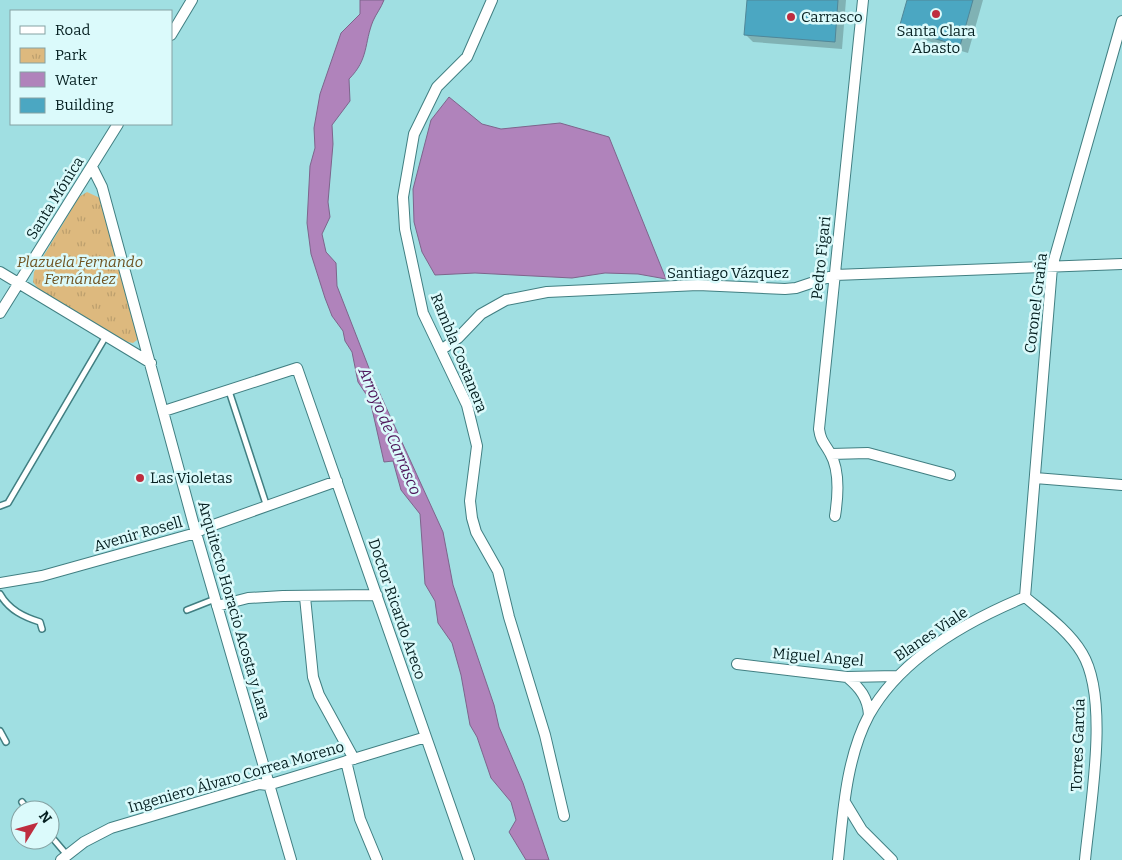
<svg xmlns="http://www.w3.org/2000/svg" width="1122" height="860" font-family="Bitter,serif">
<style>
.park{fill:url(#park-tufts)}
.water{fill:#b083bb;stroke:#7d658c}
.shadow{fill:#0003}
.building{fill:#4ba7c2;stroke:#508798}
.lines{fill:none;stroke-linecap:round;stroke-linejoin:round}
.service-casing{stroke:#417f82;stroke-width:8}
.minor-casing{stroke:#417f82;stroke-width:12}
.service{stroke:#fff;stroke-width:5}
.minor{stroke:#fff;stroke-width:10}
.poi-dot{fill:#be2d3f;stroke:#dbfafb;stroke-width:2}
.labels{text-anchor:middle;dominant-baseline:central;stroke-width:5;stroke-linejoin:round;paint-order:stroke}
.poi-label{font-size:15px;fill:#051f20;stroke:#dbfafb;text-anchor:start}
.street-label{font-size:15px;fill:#051f20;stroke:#dbfafb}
.park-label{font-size:15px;font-style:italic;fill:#6e5322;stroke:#dbfafb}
.water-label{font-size:16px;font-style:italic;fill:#4e155a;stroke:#dbfafb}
</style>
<defs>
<pattern id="park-tufts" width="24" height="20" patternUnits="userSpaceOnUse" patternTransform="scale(1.25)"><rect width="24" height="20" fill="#ddb97e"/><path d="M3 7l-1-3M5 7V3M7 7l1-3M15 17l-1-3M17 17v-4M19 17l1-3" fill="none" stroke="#bc9f6d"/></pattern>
</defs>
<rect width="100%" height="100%" fill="#a0dfe2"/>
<!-- park -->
<path class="park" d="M87,192L100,198L139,335L137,340L133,343L123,341L40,291L33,282L34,272L79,197Z"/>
<!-- water -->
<path class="water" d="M360,0H384C381,8 376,14 373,21C364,43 369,59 349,79L350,101L332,125L333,144L328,202L330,217L322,234L326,252L336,263L337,286L374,381L443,532L453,585L494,705L499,727L523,783L549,860H526L509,832L516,820L511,802L491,778L477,737L470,725L461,675L452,643L438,623L435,601L425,584L420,514L401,490L393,461L384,462L370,400L358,382L352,352L345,341L343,331L332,316L325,298L311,254L307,223L310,166L315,148L314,128L320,94L341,33L360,14Z
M449,97L482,124L501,129L560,123L609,137L666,279L638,274L605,273L572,278L475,273L435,275L422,252L414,222L413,189L431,120Z"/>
<!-- shadow -->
<path class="shadow" d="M748,0H846L842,49L753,42L745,34Z
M908,0H983L968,53L908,35L900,28Z"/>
<!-- building -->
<path class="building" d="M747,0H838L835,42L744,35Z
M907,0H973L960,46L899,28Z"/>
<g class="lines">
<!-- service casing -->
<g class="service-casing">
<path id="service" d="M229,391L267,507
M0,506L8,503L106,336
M0,594C9,610 24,617 40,622L42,629
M187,610L215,599
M0,731L6,742
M22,802L28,810
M50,835L67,855"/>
</g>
<!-- minor casing -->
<g class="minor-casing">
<path id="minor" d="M492,0L467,57L437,87L414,134L403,197L405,229L423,313L467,405L477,446L470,501L472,518L476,532L498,571L509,617L545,735L564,816
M171,35L192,0
M92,167L102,187L196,533L291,860
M0,272L151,363
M0,313L118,124
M441,350L458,338L481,314L506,300L547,292L698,285L785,289L796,288L835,275L1122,264
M164,411L297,368L469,860
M831,454L868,453L950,475
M1035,478L1122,485
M835,516C838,497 840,470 830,453C824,442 821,442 819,429L863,0
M0,583L42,576L196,533L205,528L337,481
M305,597L313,677L319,695L354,759
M1025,597L1052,267L1122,21
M1025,597C1044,613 1069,631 1082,653C1110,699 1090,806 1085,860
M217,606L248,598L283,596L377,595
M737,664L847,677L897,676
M847,677C860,688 868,698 869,715
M346,761L360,819L377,860
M845,802L862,830L892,860
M61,860L84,842L111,828L259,784L268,785L426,737
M838,860C843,813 846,758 869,715C900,659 967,621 1025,597"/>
</g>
<!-- service -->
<use href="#service" class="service"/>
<!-- minor -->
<use href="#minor" class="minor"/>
</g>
<!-- markers -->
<g class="poi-dot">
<circle cx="936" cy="14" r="5"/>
<circle cx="791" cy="17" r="5"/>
<circle cx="140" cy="478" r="5"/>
</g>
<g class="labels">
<!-- poi labels -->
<g class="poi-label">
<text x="801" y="17">Carrasco</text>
<text x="936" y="31" text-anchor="middle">Santa Clara<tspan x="936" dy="17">Abasto</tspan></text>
<text x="150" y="478">Las Violetas</text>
</g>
<!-- street labels -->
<g class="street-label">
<text transform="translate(55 198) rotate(-58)">Santa Mónica</text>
<text transform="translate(821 258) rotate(-84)">Pedro Figari</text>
<text x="728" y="273">Santiago Vázquez</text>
<text transform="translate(1036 303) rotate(-83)">Coronel Graña</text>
<text transform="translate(459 353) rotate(68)">Rambla Costanera</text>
<text transform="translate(138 534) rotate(-16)">Avenir Rosell</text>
<text transform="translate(397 609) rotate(71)">Doctor Ricardo Areco</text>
<text transform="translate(234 610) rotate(74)">Arquitecto Horacio Acosta y Lara</text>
<text transform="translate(931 634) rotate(-34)">Blanes Viale</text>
<text transform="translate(818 657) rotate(5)">Miguel Angel</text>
<text transform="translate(1078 745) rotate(-88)">Torres García</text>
<text transform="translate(236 777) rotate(-16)">Ingeniero Álvaro Correa Moreno</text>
</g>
<!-- park labels -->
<g class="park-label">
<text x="80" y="262">Plazuela Fernando<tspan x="80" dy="17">Fernández</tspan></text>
</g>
<!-- water labels -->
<g class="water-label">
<text transform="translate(390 431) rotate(67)">Arroyo de Carrasco</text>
</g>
</g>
<!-- legend -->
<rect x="10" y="10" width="162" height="115" fill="#dbfafb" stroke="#85a2a3"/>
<rect x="20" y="26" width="25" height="8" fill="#ffffff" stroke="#85a2a3"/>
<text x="55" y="35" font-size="15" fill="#051f20">Road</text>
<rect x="20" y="48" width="25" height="15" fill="url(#park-tufts)" stroke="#85a2a3"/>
<text x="55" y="60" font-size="15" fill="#051f20">Park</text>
<rect x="20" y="72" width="25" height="15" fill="#b083bb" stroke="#85a2a3"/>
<text x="55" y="85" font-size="15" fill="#051f20">Water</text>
<rect x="20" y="98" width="25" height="15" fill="#4ba7c2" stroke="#85a2a3"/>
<text x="55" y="110" font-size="15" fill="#051f20">Building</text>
<!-- north arrow -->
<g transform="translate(35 825) rotate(53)"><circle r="24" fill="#dbfafb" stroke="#85a2a3"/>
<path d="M0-4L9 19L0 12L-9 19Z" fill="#be2d3f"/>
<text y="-8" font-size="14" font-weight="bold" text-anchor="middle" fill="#051f20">N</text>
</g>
</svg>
